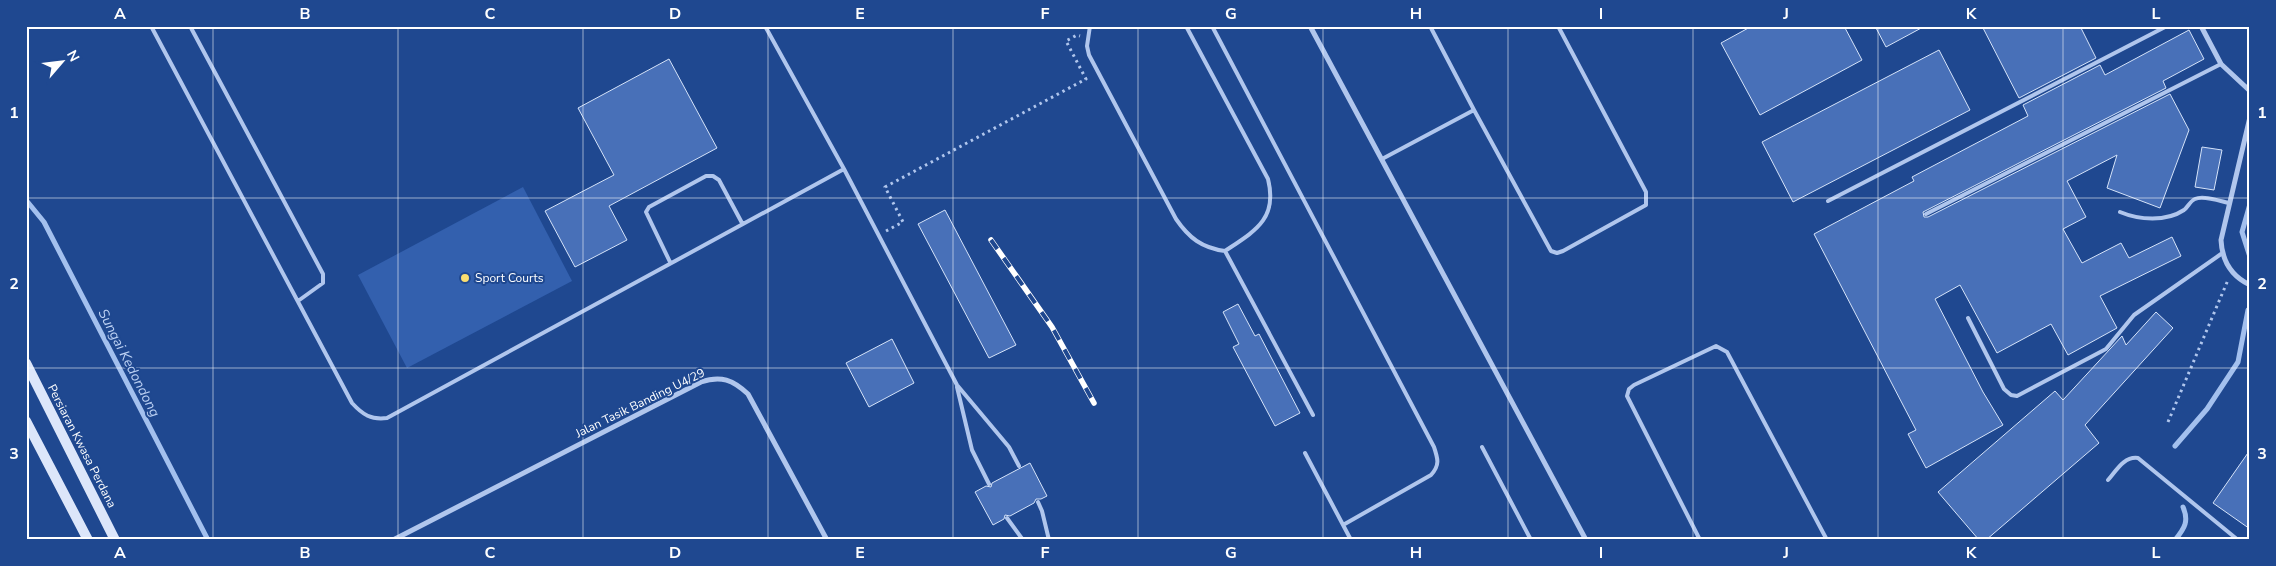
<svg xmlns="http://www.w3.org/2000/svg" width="2276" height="566" font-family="'Nunito Sans',sans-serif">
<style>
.green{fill:#3360ae}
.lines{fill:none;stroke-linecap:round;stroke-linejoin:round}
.stream{stroke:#a3c0ee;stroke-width:5}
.building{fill:#4870b8;stroke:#d5e3f9}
.path{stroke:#b0c6ed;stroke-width:3;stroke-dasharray:2.5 4;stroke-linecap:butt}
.service{stroke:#b0c6ed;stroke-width:4}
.minor{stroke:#b0c6ed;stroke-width:5}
.secondary{stroke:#dce6fa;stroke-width:10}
.rail-casing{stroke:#fff;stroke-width:5.5}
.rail{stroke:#1f4890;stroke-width:4;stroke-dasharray:11;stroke-linecap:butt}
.grid{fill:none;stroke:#fff;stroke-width:1;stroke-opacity:0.55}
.poi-dot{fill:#fbde70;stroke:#1f4890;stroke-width:2}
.labels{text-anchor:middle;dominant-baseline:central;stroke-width:4;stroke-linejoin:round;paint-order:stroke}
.poi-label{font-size:12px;fill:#fff;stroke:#1f4890;text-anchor:start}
.street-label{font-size:12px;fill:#fff;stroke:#1f4890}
.water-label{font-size:14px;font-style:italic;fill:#bcd1f4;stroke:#1f4890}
.neatline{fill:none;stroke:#fff;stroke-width:2}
.grid-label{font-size:16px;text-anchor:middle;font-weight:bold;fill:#fff}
</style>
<rect width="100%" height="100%" fill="#1f4890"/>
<!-- green -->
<path class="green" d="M523,187L572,281L407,368L358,275Z"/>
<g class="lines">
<!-- stream -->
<path class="stream" d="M26,200L44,222L208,540
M2250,204L2242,232L2250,257
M2175,446L2207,409L2238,362L2248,310
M2175,540C2185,528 2189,521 2183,507"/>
</g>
<!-- building -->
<path class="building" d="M1752,26H1844L1862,60L1760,115L1721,43Z
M1875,26H1925L1886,47Z
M1982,26H2080L2096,58L2019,98Z
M2189,30L2204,59L2163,81L2166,88L1923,212L1924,217H1928L2170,94L2189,130L2160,208L2107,188L2117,155L2067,181L2086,217L2063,229L2082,263L2121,243L2129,258L2172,237L2181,256L2100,296L2117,328L2068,355L2051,324L1997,353L1960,285L1935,299L1983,392L2003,425L1926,468L1908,434L1916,430L1814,234L1914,181L1912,177L2028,116L2023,105L2100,65L2105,75Z
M1939,50L1970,110L1793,202L1762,142Z
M669,59L717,148L609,206L627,240L575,267L545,211L614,175L578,108Z
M2202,147L2222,150L2214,190L2195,187Z
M945,210L1016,345L989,358L918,224Z
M1238,304L1255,336L1259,334L1300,413L1275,426L1233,347L1239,344L1223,312Z
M2156,312L2173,328L2085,425L2099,443L1986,540H1979L1938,492L2055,391L2063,400L2122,336L2126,345Z
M892,339L914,383L869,407L846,363Z
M2250,450V529L2213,503Z
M1030,463L1047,496L1041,499H1036L1034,503L1010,516L1005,515L1004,519L993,525L975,492L986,486L991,487L992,483Z"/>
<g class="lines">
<!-- path -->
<path class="path" d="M886,231L903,222L885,187L1086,79L1066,41L1077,35L1080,36
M2168,422L2228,280"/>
<!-- service -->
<path class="service" d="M151,26L352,403C363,415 371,420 387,418L844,169
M190,26L323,274V283L298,301
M765,26L844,169L957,385L1009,447L1019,466
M1090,26L1087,46L1089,55L1176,219C1189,238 1202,248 1225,251C1255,231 1278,219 1268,179L1186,26
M1212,26L1434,447C1438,459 1440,465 1431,475L1343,525
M1474,110L1551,251L1557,253L1563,251L1646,205V192L1558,26
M1382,159L1474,110L1430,26
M1828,201L2167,26
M2120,212C2139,220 2166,222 2184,210C2188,207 2190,201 2195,199C2203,195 2220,201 2229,203
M1926,214L2221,64
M1225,251L1313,415
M670,262L646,212L649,207L706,176H713L719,180L742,223
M1968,318L2004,389L2011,395L2017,396L2106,349L2134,315L2221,254
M957,387L972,450L989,484
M1482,447L1531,540
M1305,453L1351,540
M2108,480C2116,471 2124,456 2138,458L2238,540
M1038,502L1042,511L1049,540
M1007,518L1023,540
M1700,540L1627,396L1629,389L1634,385L1716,346L1727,352L1827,540"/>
<!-- minor -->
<path class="minor" d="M1310,26L1586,540
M2201,26L2221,64L2250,91
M2250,117L2221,240C2222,261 2231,276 2250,285
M393,540L701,382C721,375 733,380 748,394L827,540"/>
<!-- secondary -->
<path class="secondary" d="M26,363L115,540
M26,421L88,540"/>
<!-- rail casing -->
<g class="rail-casing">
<path id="rail" d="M991,240L1052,327L1094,403"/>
</g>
<!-- rail -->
<use href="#rail" class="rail"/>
</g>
<!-- grid -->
<path class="grid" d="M213,26V540M398,26V540M583,26V540M768,26V540M953,26V540M1138,26V540M1323,26V540M1508,26V540M1693,26V540M1878,26V540M2063,26V540M26,198H2250M26,368H2250"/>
<!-- markers -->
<circle class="poi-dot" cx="465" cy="278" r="5"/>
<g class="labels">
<!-- poi labels -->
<g class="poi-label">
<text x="475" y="278">Sport Courts</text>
</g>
<!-- street labels -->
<g class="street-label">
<text transform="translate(640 403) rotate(-26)">Jalan Tasik Banding U4/29</text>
<text transform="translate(82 446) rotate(63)">Persiaran Kwasa Perdana</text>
</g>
<!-- water labels -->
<g class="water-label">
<text transform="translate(129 363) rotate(63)">Sungai Kedondong</text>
</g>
</g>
<!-- border -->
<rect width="2276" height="566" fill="none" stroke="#1f4890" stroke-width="55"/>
<!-- north arrow -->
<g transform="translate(62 62) rotate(62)" stroke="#1f4890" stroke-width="4" paint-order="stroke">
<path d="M0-4L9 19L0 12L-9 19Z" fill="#ffffff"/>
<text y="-8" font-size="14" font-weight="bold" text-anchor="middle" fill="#ffffff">N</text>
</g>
<rect x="28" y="28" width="2220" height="510" class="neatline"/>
<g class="grid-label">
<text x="120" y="19">A</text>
<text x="305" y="19">B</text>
<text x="490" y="19">C</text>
<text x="675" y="19">D</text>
<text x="860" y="19">E</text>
<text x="1045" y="19">F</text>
<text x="1231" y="19">G</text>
<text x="1416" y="19">H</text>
<text x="1601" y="19">I</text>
<text x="1786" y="19">J</text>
<text x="1971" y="19">K</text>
<text x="2156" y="19">L</text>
<text x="14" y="118">1</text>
<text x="2262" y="118">1</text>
<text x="14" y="289">2</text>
<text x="2262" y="289">2</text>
<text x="14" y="459">3</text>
<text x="2262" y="459">3</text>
<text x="120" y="558">A</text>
<text x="305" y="558">B</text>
<text x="490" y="558">C</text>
<text x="675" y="558">D</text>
<text x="860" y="558">E</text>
<text x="1045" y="558">F</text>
<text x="1231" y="558">G</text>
<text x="1416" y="558">H</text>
<text x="1601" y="558">I</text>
<text x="1786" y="558">J</text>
<text x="1971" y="558">K</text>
<text x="2156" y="558">L</text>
</g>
</svg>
